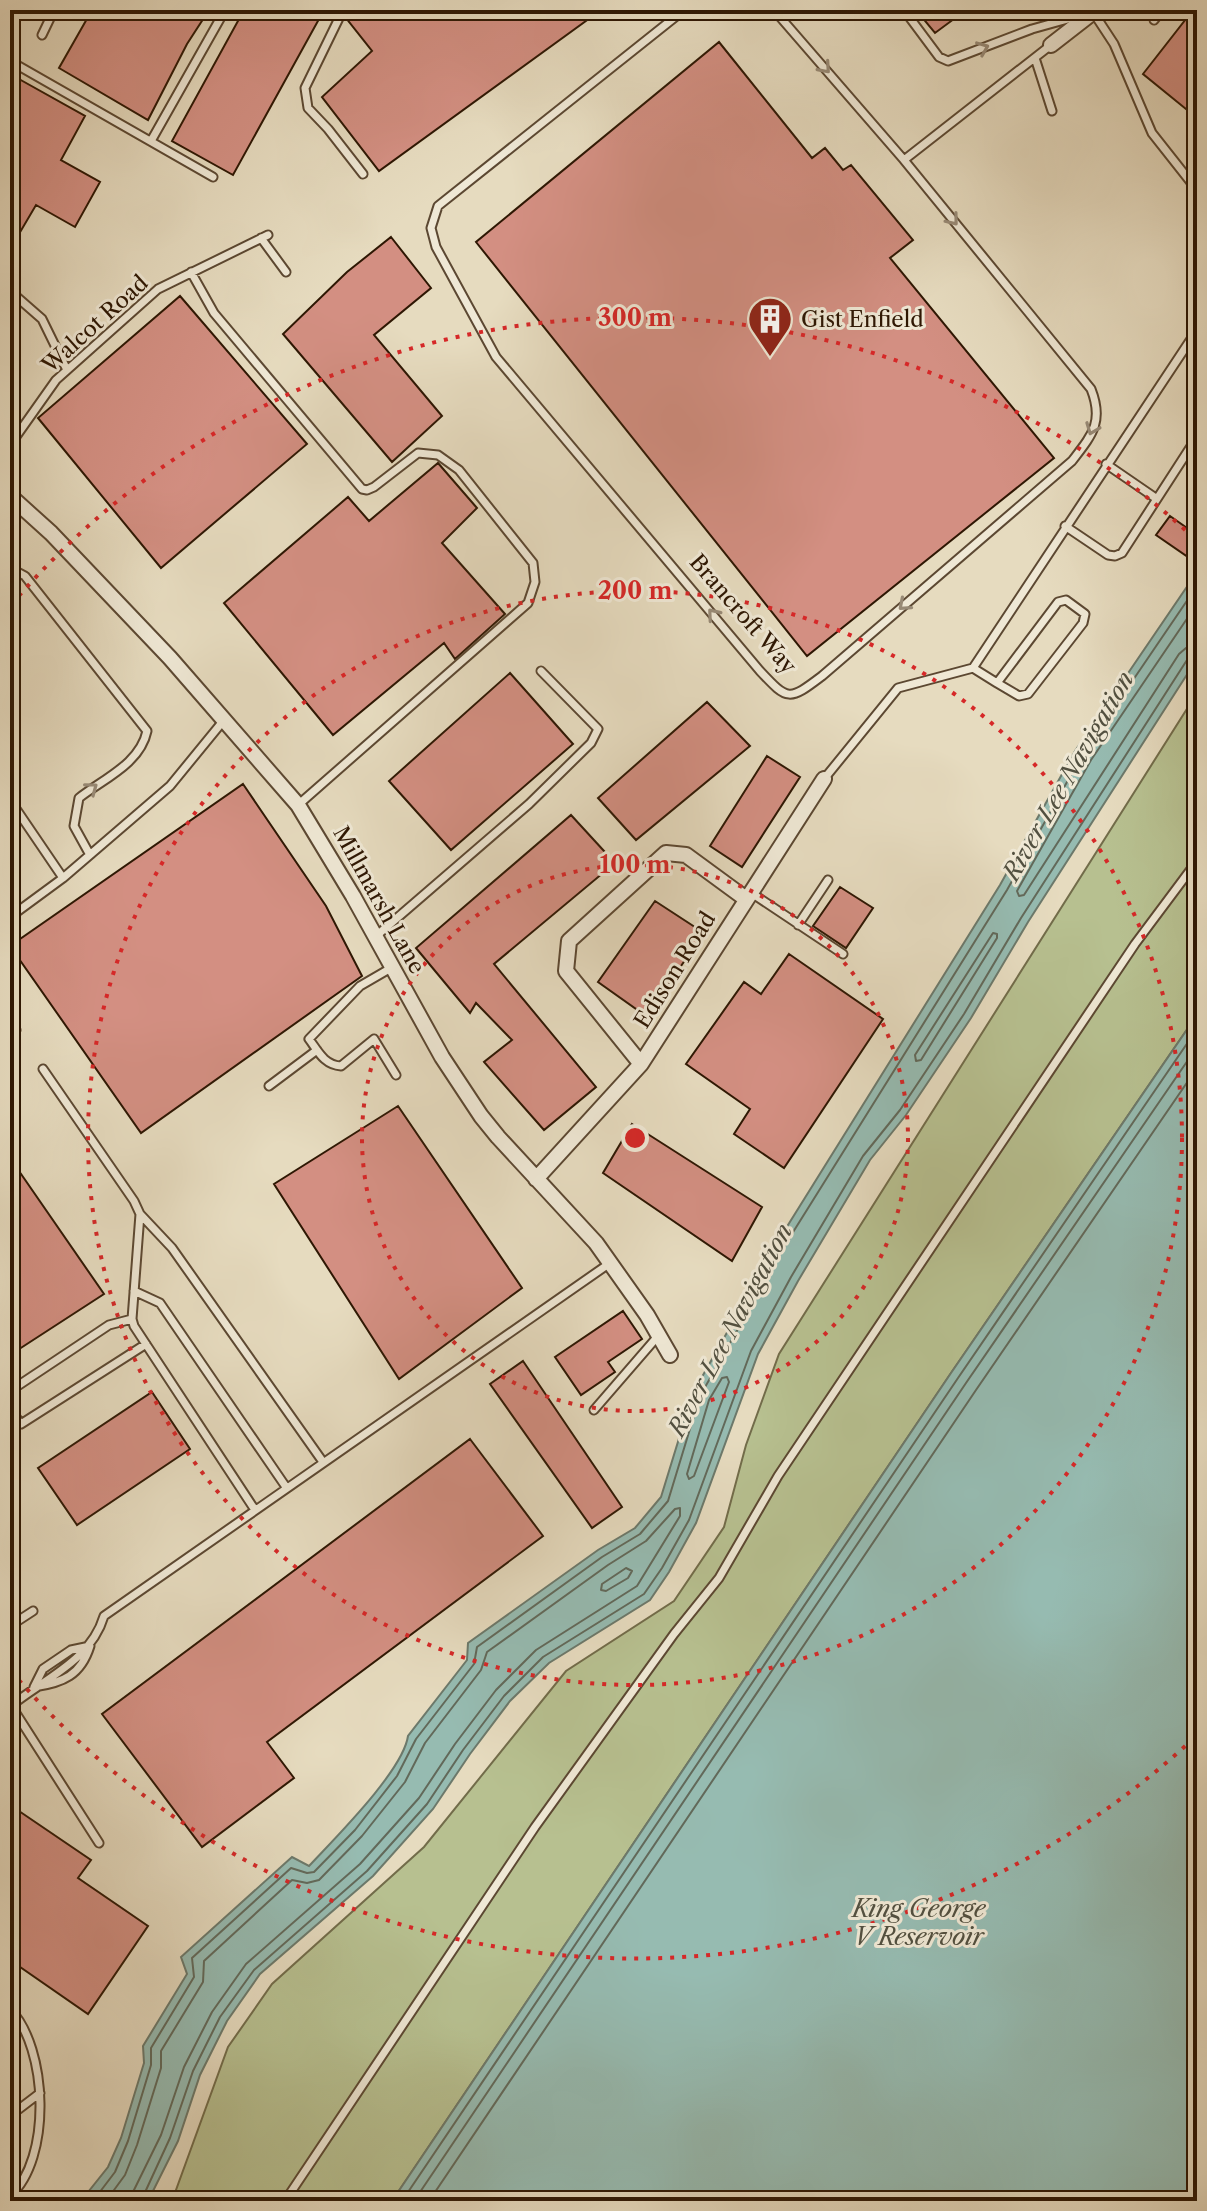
<svg xmlns="http://www.w3.org/2000/svg" width="1207" height="2211" font-family="'Libre Caslon Text',serif">
<style>
.green{fill:#b7c090;stroke:#726c4a;stroke-width:2}
.water{fill:#96bbb1;stroke:#6c796b;stroke-width:2}
.lines{fill:none;stroke-linecap:round;stroke-linejoin:round}
.shore{stroke:#62695a;stroke-width:2}
.building{fill:#d38f82;stroke:#2e1703;stroke-width:2}
.service-casing{stroke:#5c4832;stroke-width:11}
.minor-casing{stroke:#5c4832;stroke-width:18}
.service{stroke:#efe8d5;stroke-width:7}
.minor{stroke:#efe8d5;stroke-width:14}
.oneway{stroke:#988a76}
.ring{fill:none;stroke:#d62828;stroke-width:4;stroke-dasharray:4 8}
.labels{text-anchor:middle;dominant-baseline:central;stroke-width:6;stroke-linejoin:round;paint-order:stroke}
.poi-label{font-size:22px;fill:#2e1703;stroke:#efe8d5;text-anchor:start}
.street-label{font-size:22px;fill:#2e1703;stroke:#efe8d5}
.water-label{font-size:24px;font-style:italic;fill:#525040;stroke:#efe8d5}
.centre{fill:#d62828;stroke:#efe8d5;stroke-width:4}
.ring-label{font-size:24px;text-anchor:middle;font-weight:bold;fill:#d62828;stroke:#efe8d5;stroke-width:6;stroke-linejoin:round;paint-order:stroke}
</style>
<rect width="100%" height="100%" fill="#e6dbbf"/>
<filter id="stains"><feTurbulence type="fractalNoise" baseFrequency=".0025" numOctaves="4"/><feColorMatrix values="0 0 0 0 .2 0 0 0 0 .09 0 0 0 0 .02 0 0 0 .5 -.17"/></filter>
<radialGradient id="worn" r=".72"><stop offset=".6" stop-color="#630" stop-opacity="0"/><stop offset="1" stop-color="#630" stop-opacity=".3"/></radialGradient>
<!-- green -->
<path class="green" d="M1197,693V1015L951,1373L392,2201H172L228,2047L272,1984L424,1847L566,1671L674,1601L724,1527L746,1445L779,1354Z"/>
<!-- water -->
<path class="water" d="M1197,572V659L1028,922L971,1018L906,1115L870,1160L798,1281L758,1354L696,1523L669,1572L650,1600L549,1663L510,1701L470,1754L433,1809L373,1876L260,1974L227,2021L200,2075L178,2141L148,2201H81L108,2167L121,2138L144,2063L143,2046L187,1974L181,1957L292,1857L309,1866C334,1839 403,1771 408,1736L467,1660L468,1643L598,1550L635,1528L661,1497L693,1393L783,1233L1000,885L1075,751Z
M1197,1015V2201H392L951,1373Z"/>
<g class="lines">
<!-- shore -->
<path class="shore" d="M1197,604L1091,760L1017,891L1019,896L1024,895L1179,654L1186,648L1197,646
M993,933L997,934V938L921,1060L916,1061L915,1055Z
M727,1377L729,1382L694,1476L689,1479L687,1474L709,1400L722,1378Z
M626,1568L632,1571L628,1578L606,1591L601,1590L602,1584Z
M93,2201L115,2172L128,2141L151,2065V2048L194,1977L192,1958L291,1868L307,1873L314,1872L355,1830L397,1776L416,1739L474,1664L477,1647L602,1557L640,1534L668,1501L700,1396L790,1237L1007,890L1082,755L1197,586
M106,2201L125,2175L137,2145L161,2068V2051L203,1982L204,1961L292,1880L307,1883L319,1880L362,1836L405,1782L425,1743L481,1670L487,1652L608,1565L646,1541L675,1509L680,1508V1516L637,1586L536,1650L496,1690L455,1744L419,1798L360,1864L246,1964L212,2012L184,2067L161,2135L133,2192L131,2201
M141,2201L170,2138L193,2071L220,2017L254,1970L367,1871L427,1804L463,1750L504,1696L543,1657L644,1594L662,1568L689,1520L751,1351L791,1277L863,1156L900,1110L964,1014L1021,918L1187,660L1197,656
M402,2201L958,1378L1197,1029
M414,2201L966,1383L1197,1047
M429,2201L976,1390L1197,1068"/>
</g>
<!-- building -->
<path class="building" d="M92,10H209L187,44L148,120L59,68Z
M244,10H324L233,175L172,141Z
M353,10H601L379,171L322,97L372,51L346,18Z
M916,10H966L935,33Z
M1193,10H1197V118L1143,74Z
M719,42L812,158L825,148L843,170L851,165L913,240L890,258L1054,458L807,656L476,242Z
M10,74L85,116L61,160L100,182L75,227L36,205L19,234L10,229Z
M391,237L431,288L374,335L442,416L392,462L283,334L347,272Z
M180,296L307,444L161,568L38,418Z
M438,463L477,508L442,543L505,614L455,659L444,643L333,735L224,603L348,497L369,521Z
M1170,516L1197,535V544L1188,557L1156,535Z
M510,673L573,744L451,850L389,781Z
M707,702L750,746L636,840L598,798Z
M767,756L800,777L742,867L710,846Z
M243,784L326,906L362,976L141,1133L10,946Z
M571,815L615,863L494,964L596,1087L544,1130L484,1062L512,1040L476,1003L470,1013L416,948Z
M840,887L873,908L846,948L813,926Z
M655,901L704,933L646,1016L598,982Z
M789,954L883,1019L784,1168L734,1134L750,1109L686,1064L744,982L761,994Z
M398,1106L522,1288L399,1379L274,1184Z
M632,1124L762,1207L732,1261L603,1173Z
M10,1158L104,1294L10,1355Z
M623,1311L642,1339L608,1362L615,1372L581,1395L555,1357Z
M523,1361L622,1507L592,1528L490,1384Z
M152,1392L190,1449L77,1525L38,1468Z
M470,1439L543,1536L267,1742L294,1778L202,1847L102,1714Z
M16,1809L91,1860L78,1878L148,1926L88,2014L10,1960V1818Z"/>
<g class="lines">
<!-- service casing -->
<g class="service-casing">
<path id="service" d="M343,10L305,88L308,108L328,129L363,174
M684,10L438,206L431,228L436,247L496,357L760,671C788,701 789,701 822,676L1072,461C1092,435 1104,422 1091,389L904,160L774,10
M904,10L939,57L948,61L1032,29L1093,12L1114,44L1152,133L1197,190
M1154,20L1162,10
M42,35L54,10
M1035,58L1052,111
M10,61L213,177
M151,141L225,10
M904,160L1051,45
M261,238L286,272
M191,272L214,313L362,489L367,490L374,487L418,453L438,455L459,470L533,563L535,582L528,603L298,805
M10,291L42,319L67,370
M10,445L56,380L158,289L268,235
M1106,464L1157,499
M1065,526L1108,555L1115,556L1122,553L1197,437
M10,568L25,576L147,731C140,764 103,779 79,798L74,826L90,855
M1066,600L1085,614L1083,623L1028,694L1019,696L997,683L1058,602Z
M973,668L997,683
M824,779L898,688L973,668L1197,330
M10,800L63,878
M750,892L843,954
M10,917L63,878L170,786L224,720
M798,925L828,880
M375,937L529,804L591,743L598,729L541,671
M391,968L360,986L309,1039C318,1051 324,1065 341,1066L374,1039L396,1075
M10,1018L16,1030
M43,1069L134,1201L140,1214L132,1319L134,1326L255,1510
M269,1086L317,1050
M140,1214L172,1248L323,1462
M134,1291L160,1303L286,1487
M10,1391L109,1325L132,1319
M10,1409L21,1424L146,1344
M594,1410L658,1336
M10,1626L33,1611
M90,1646C81,1675 63,1683 34,1687L43,1669L71,1650Z
M10,1704L99,1843
M12,1705C46,1678 91,1660 104,1616L610,1263
M10,2009C48,2048 52,2159 10,2196
M10,2096L19,2109L10,2115
M19,2109L40,2093
M285,2201L535,1827L674,1634L719,1578L778,1476L1135,944L1197,861"/>
</g>
<!-- minor casing -->
<g class="minor-casing">
<path id="minor" d="M1051,45L1096,10
M10,496L51,533L170,658L298,805L353,896L442,1057L481,1116L498,1137L596,1243L647,1315L670,1355
M641,1064L566,971L569,941L666,853L686,855L746,899
M536,1179L641,1064L824,779"/>
</g>
<!-- service -->
<use href="#service" class="service"/>
<!-- minor -->
<use href="#minor" class="minor"/>
</g>
<!-- one-way arrows -->
<defs><path id="oneway-chevron" d="M-2-3.5L2.5 0L-2 3.5" fill="none" stroke-width="1.6" stroke-linecap="round" stroke-linejoin="round" transform="scale(2)"/></defs>
<g class="oneway">
<use href="#oneway-chevron" transform="translate(983 48) rotate(-22)"/>
<use href="#oneway-chevron" transform="translate(825 68) rotate(49)"/>
<use href="#oneway-chevron" transform="translate(953 220) rotate(51)"/>
<use href="#oneway-chevron" transform="translate(1092 429) rotate(111)"/>
<use href="#oneway-chevron" transform="translate(904 605) rotate(139)"/>
<use href="#oneway-chevron" transform="translate(713 614) rotate(-130)"/>
<use href="#oneway-chevron" transform="translate(92 788) rotate(-37)"/>
</g>
<!-- distance rings -->
<g class="ring">
<circle cx="635" cy="1138" r="273"/>
<circle cx="635" cy="1138" r="547"/>
<path d="M1194 1738A820 820 0 0 1 11 1671M11 605A820 820 0 0 1 1194 538"/>
</g>
<!-- icons -->
<defs>
<g id="building-pin" transform="scale(2.3)"><path d="M0 17L-7.5 6A9.5 9.5 0 1 1 7.5 6Z" fill="#8f2418" stroke="#efe8d5"/><path d="M-4-6H4V6H1V3H-1V6H-4ZM-2.5-4.3h1.7v1.8h-1.7ZM.8-4.3h1.7v1.8H.8ZM-2.5-1h1.7V.8h-1.7ZM.8-1h1.7V.8H.8Z" fill="#fff"/></g>
</defs>
<g fill-rule="evenodd">
<use href="#building-pin" x="770" y="319"/>
</g>
<g class="labels">
<!-- poi labels -->
<g class="poi-label">
<text x="801" y="319">Gist Enfield</text>
</g>
<!-- street labels -->
<g class="street-label">
<text transform="translate(95 324) rotate(-42)">Walcot Road</text>
<text transform="translate(743 614) rotate(49)">Brancroft Way</text>
<text transform="translate(379 900) rotate(61)">Millmarsh Lane</text>
<text transform="translate(675 970) rotate(-58)">Edison Road</text>
</g>
<!-- water labels -->
<g class="water-label">
<text transform="translate(1068 776) rotate(-60)">River Lee Navigation</text>
<text transform="translate(730 1330) rotate(-62)">River Lee Navigation</text>
<text x="919" y="1908">King George<tspan x="919" dy="28">V Reservoir</tspan></text>
</g>
</g>
<circle cx="635" cy="1138" r="12" class="centre"/>
<g class="ring-label">
<text x="635" y="326">300 m</text>
<text x="635" y="599">200 m</text>
<text x="635" y="873">100 m</text>
</g>
<!-- margin -->
<rect width="1207" height="2211" fill="none" stroke="#e6dbbf" stroke-width="40"/>
<rect x="12" y="12" width="1183" height="2187" fill="none" stroke="#2e1703" stroke-width="4"/>
<rect x="20" y="20" width="1167" height="2171" fill="none" stroke="#2e1703" stroke-width="2"/>
<rect width="100%" height="100%" filter="url(#stains)"/>
<rect width="100%" height="100%" fill="url(#worn)"/>
</svg>
